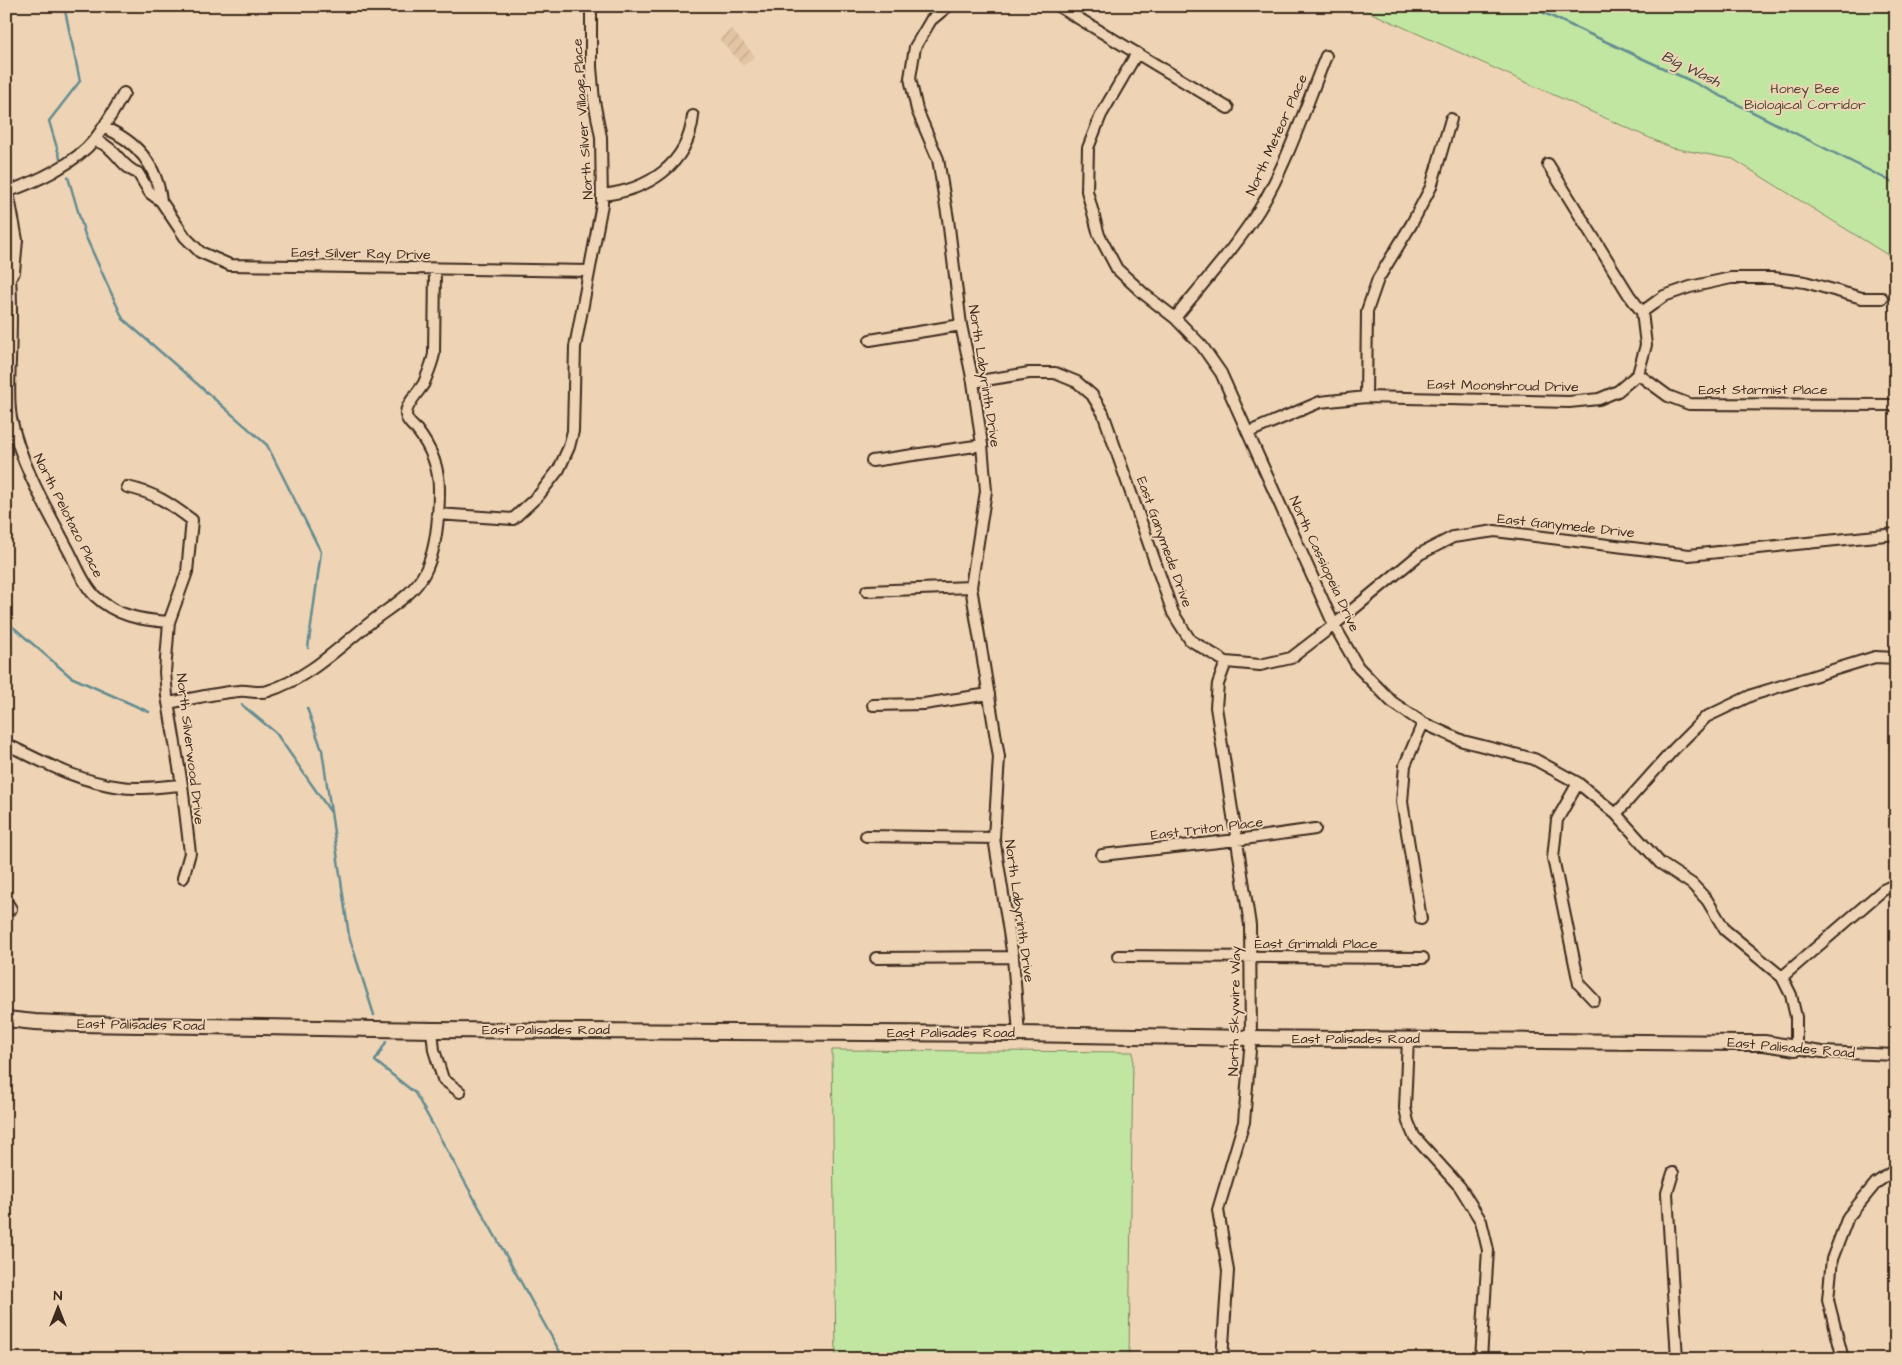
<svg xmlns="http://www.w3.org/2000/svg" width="1902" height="1365" font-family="'Architects Daughter',sans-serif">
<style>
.industrial{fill:url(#industrial-furrows)}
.green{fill:#c1e6a1;stroke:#7e8860}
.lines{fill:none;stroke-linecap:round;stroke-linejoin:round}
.stream{stroke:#648c91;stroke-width:2.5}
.street-casing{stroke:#3b2a1e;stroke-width:14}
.secondary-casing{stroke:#3b2a1e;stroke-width:18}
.street{stroke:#eed4b5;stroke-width:10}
.secondary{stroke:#eed4b5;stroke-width:14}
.labels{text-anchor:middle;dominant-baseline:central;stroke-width:4;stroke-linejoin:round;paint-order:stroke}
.park-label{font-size:14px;fill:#4f4632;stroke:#eed4b5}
.street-label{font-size:14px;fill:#3b2a1e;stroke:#eed4b5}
.water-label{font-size:15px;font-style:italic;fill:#45433b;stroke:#eed4b5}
</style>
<defs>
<pattern id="industrial-furrows" width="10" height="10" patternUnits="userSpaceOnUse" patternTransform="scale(1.25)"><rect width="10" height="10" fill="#e2c4a3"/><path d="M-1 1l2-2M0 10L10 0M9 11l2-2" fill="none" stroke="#c3a98c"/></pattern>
</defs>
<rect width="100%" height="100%" fill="#eed4b5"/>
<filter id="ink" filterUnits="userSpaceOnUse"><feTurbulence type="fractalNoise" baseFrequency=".02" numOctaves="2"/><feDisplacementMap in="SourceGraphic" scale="10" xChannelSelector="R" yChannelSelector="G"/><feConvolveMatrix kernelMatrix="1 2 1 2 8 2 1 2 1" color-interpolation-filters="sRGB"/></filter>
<g filter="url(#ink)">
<!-- industrial -->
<path class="industrial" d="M731,29L755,56L743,66L719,39Z"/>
<!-- green -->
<path class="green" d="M1356,6H1896V260L1733,159L1672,148Z
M832,1050L1133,1052L1129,1359H836Z"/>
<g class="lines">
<!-- stream -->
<path class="stream" d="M1529,6L1691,81L1896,184
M60,158L49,121L80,81L64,6
M68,177L85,235L123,319L267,445L321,552L308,648
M6,621L71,677L149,712
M242,705L276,733L330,811
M307,708L322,750L349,936L374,1015
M386,1042L375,1061L415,1093L564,1359"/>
<!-- street casing -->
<g class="street-casing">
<path id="street" d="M948,6L931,20L915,47L910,78L917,110L938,159L948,219L961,325L973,382L982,445L986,491L971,587L999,757L994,838L1013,957L1019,1034
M1058,6L1228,108
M1137,53L1101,115L1088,148L1087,191L1099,235L1117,269L1144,294L1175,318L1202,346L1221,373L1334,625L1358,667L1392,702L1423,723L1463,741L1534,759L1578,783L1616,814L1660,863L1692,884L1707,900L1725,930L1782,977L1791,995L1796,1017V1048L1822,1052L1896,1055
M103,127C137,141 157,165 161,201
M94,140C98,142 103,143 106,146C118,153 123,168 138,173L150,193L161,201L185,237L200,252L230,265L589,271
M6,192C36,182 75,164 95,139C106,125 115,109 124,93
M8,192L17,240L14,272L10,278C12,306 11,334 10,361C9,380 8,400 11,418C21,466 48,511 70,553C77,567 84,585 95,596C116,616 141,620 169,622
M602,195C648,190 688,165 693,116
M1642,312L1664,296L1690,287L1731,278H1774L1805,282L1862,298H1882
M1175,318C1203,283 1235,248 1259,210C1287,165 1306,105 1326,56
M870,340L961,325
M1638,374L1668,396L1689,404L1896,405
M973,382L1029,373H1055L1077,382L1092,395L1103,413L1173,613L1190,640L1226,662L1260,665L1291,658L1334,625L1420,554L1453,537L1495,531L1689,555L1896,534
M1366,397L1367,311L1378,279L1411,225L1431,187L1451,119
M1249,432L1320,402L1366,397L1569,402L1599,399L1618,391L1638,374L1646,345L1642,312L1629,295L1548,164
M872,461L982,445
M127,487C155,493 169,503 192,520L187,572L169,622L165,672L167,696L182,785L190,853L183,878
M437,514L513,519L539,495L559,469L569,447L573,431L575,347L602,204L601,137L594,101L591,67V6
M867,591L971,587
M168,703C191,699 215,693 239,691C248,690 259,694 268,691C309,678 339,647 371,622C390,607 412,596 424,574C437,550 439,517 439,489C439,467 431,448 417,430C413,426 407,422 406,415C405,405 419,392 424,383C428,373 432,364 434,354L435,269
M873,705L924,704L989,694
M6,744C43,762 79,782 121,787C140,790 162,786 182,785
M1578,783L1557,820L1553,858L1579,984L1594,1000
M1616,814L1674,749L1706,717L1752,695L1875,657L1896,658
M866,836L994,838
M1102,855L1237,840L1315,829
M6,901L11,909
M1421,919L1402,802L1405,765L1423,723
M1118,956L1423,958
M876,958L1013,957
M1782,977L1883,890L1896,884
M432,1030L434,1050L443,1079L460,1092
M1408,1039L1405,1108L1408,1122L1414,1136L1460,1187L1481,1221L1488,1250L1481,1359
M1673,1173L1667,1193L1677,1359
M1222,1359L1228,1271L1218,1210L1244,1122L1251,1038L1250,925L1216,707L1218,684L1226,662
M1843,1359L1828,1300L1832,1259L1848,1217L1876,1183L1896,1169"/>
</g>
<!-- secondary casing -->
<g class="secondary-casing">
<path id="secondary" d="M6,1019L35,1022L79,1024L432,1030L1019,1034L1251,1038L1741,1043H1764L1796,1048"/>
</g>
<!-- street -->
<use href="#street" class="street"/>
<!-- secondary -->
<use href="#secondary" class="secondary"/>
</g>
</g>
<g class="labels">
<!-- park labels -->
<g class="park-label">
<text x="1805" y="89">Honey Bee<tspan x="1805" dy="16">Biological Corridor</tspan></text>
</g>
<!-- street labels -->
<g class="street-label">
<text transform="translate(583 119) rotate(-94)">North Silver Village Place</text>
<text transform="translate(1277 135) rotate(-66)">North Meteor Place</text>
<text transform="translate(361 254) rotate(1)">East Silver Ray Drive</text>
<text transform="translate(984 376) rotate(81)">North Labyrinth Drive</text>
<text transform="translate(1503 386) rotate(1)">East Moonshroud Drive</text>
<text x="1763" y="390">East Starmist Place</text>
<text transform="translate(68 516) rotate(63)">North Pelotazo Place</text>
<text transform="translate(1566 526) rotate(6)">East Ganymede Drive</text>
<text transform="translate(1164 542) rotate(70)">East Ganymede Drive</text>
<text transform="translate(1324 564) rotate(65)">North Cassiopeia Drive</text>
<text transform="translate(190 749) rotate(83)">North Silverwood Drive</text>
<text transform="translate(1207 829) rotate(-7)">East Triton Place</text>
<text transform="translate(1019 911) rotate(82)">North Labyrinth Drive</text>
<text x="1316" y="944">East Grimaldi Place</text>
<text transform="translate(1235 1011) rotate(-89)">North Skywire Way</text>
<text transform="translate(141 1025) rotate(1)">East Palisades Road</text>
<text x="546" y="1030">East Palisades Road</text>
<text x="951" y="1033">East Palisades Road</text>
<text x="1356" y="1039">East Palisades Road</text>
<text transform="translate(1791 1048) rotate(5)">East Palisades Road</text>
</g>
<!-- water labels -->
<g class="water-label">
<text transform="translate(1691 69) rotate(26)">Big Wash</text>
</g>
</g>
<!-- margin -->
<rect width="1902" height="1365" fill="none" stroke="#eed4b5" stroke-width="25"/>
<rect x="12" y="12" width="1877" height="1340" fill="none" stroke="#3b2a1e" stroke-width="2" filter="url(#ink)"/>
<!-- north arrow -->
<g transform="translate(58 1308)" stroke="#eed4b5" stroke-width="4" paint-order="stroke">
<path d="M0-4L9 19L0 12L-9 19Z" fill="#3b2a1e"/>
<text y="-8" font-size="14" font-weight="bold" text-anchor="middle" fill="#3b2a1e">N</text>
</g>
</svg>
